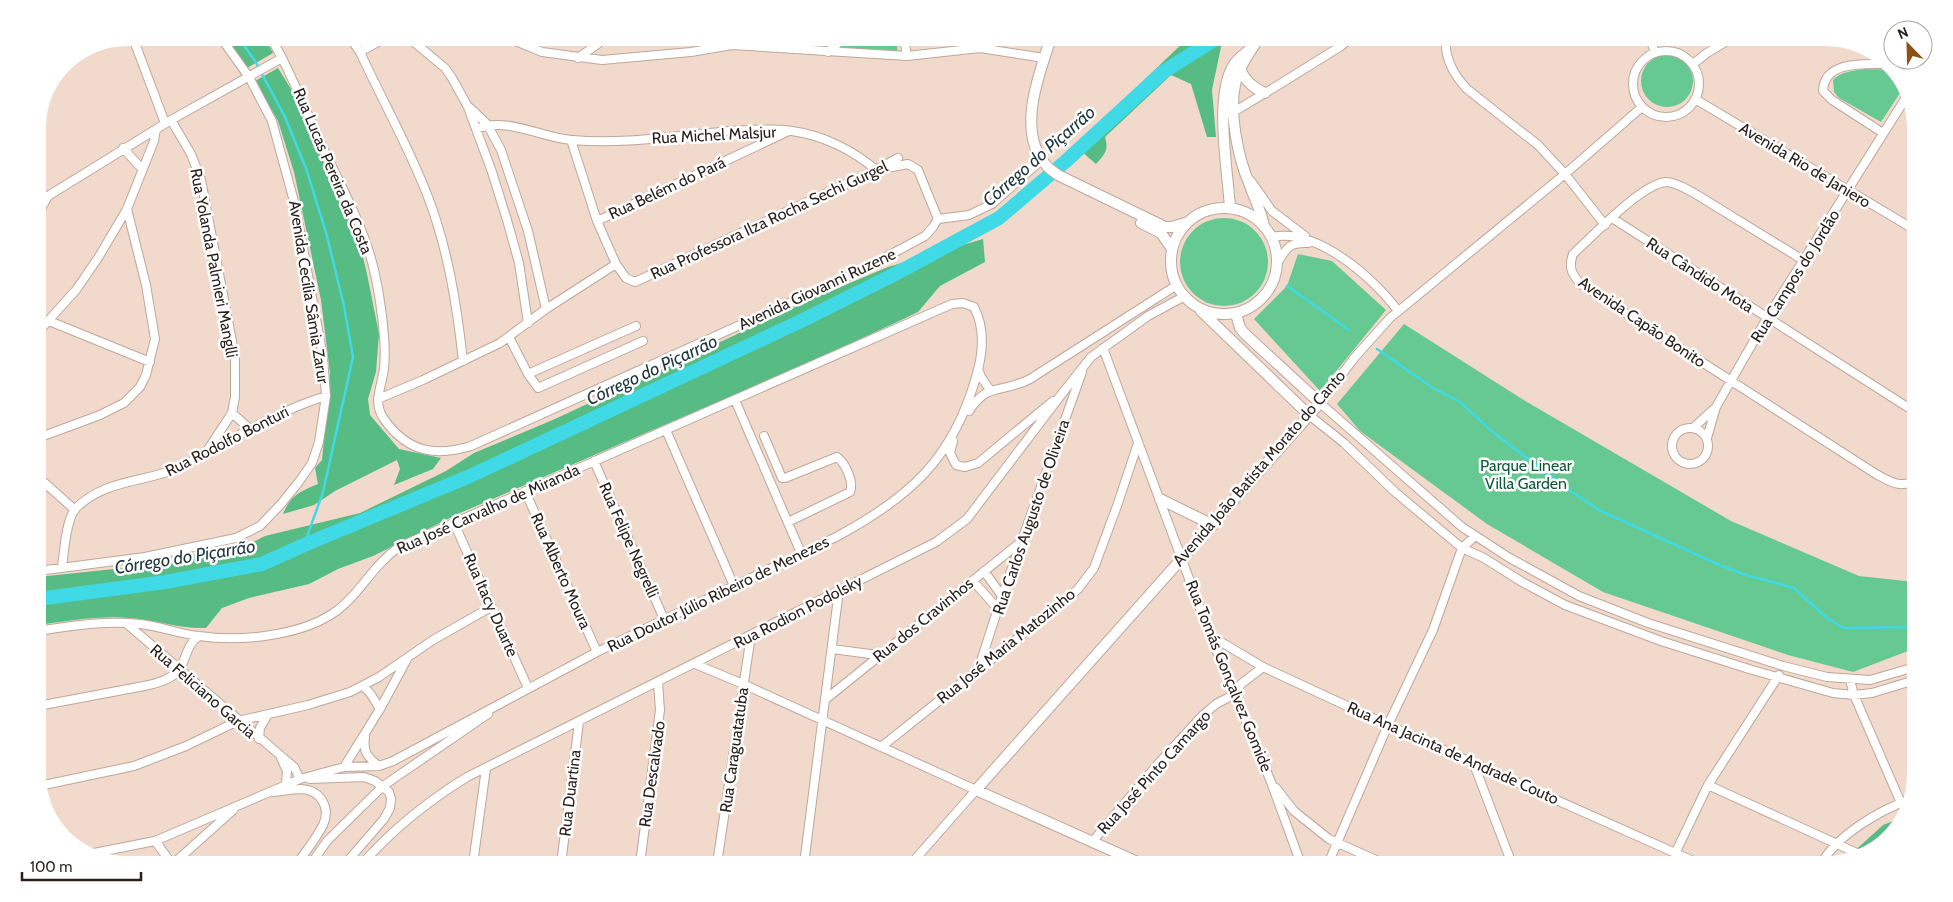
<svg xmlns="http://www.w3.org/2000/svg" width="1953" height="902" font-family="Cabin,sans-serif">
<style>
.green{fill:#65c991}
.forest{fill:#57bb84}
.lines{fill:none;stroke-linecap:round;stroke-linejoin:round}
.stream{stroke:#40d9e6;stroke-width:2.5}
.river{stroke:#40d9e6;stroke-width:14}
.minor-casing{stroke:#bda79a;stroke-width:10}
.major-casing{stroke:#bda79a;stroke-width:12}
.minor{stroke:#fff;stroke-width:8}
.major{stroke:#fff;stroke-width:10}
.labels{text-anchor:middle;dominant-baseline:central;stroke-width:5;stroke-linejoin:round;paint-order:stroke}
.street-label{font-size:16px;fill:#281f1a;stroke:#fff}
.park-label{font-size:16px;fill:#0e5b37;stroke:#fff}
.water-label{font-size:18px;font-style:italic;fill:#1f373a;stroke:#fff}
</style>
<rect width="100%" height="100%" fill="#f1dacc"/>
<!-- green -->
<path class="green" d="M848,38H898L897,53L841,48L840,45Z
M1641 81a26 26 0 1 1 52 0a26 26 0 1 1-52 0Z
M1865,69C1885,70 1896,66 1904,87L1881,122L1839,98L1834,92L1833,80C1842,71 1853,71 1865,69Z
M1180 262a44 44 0 1 1 88 0a44 44 0 1 1-88 0Z
M1298,254L1332,261L1386,310L1320,391L1254,319L1287,286Z
M1404,324L1522,399L1731,521L1859,576L1915,582V646L1908,651L1853,672L1788,655L1603,592L1487,524L1360,431L1337,404Z"/>
<!-- forest -->
<path class="forest" d="M226,38H265L273,53L247,68Z
M1188,38H1230L1221,47L1212,90L1216,137H1207L1191,84L1171,75L1105,137C1109,150 1105,154 1096,164L1075,146Z
M278,68L294,94L309,130L358,236L367,274L379,334L376,372L368,399L370,415L399,449L441,458L433,469L394,485L400,469L397,460L335,491L314,505L283,514C291,495 299,492 318,484L315,468L322,460L330,373L321,300L294,172L278,121L255,81Z
M983,239L985,262L940,286L918,312L897,322L801,366L460,513L373,556L338,569L309,584L249,598L222,608L206,628C180,629 156,620 130,618C103,615 65,621 38,625V577L133,567L149,568L161,559L239,549L265,536L360,513L446,471L474,453L555,419L821,295L888,267Z
M1901,818L1876,849L1852,857L1850,855L1883,825Z"/>
<g class="lines">
<!-- stream -->
<path class="stream" d="M239,38L255,61L285,117L307,171L327,236L344,306L353,357L323,492L304,545
M1287,286L1349,330
M1377,349L1433,388L1460,402L1494,433L1565,487L1599,510L1715,563L1743,574L1794,588L1826,617L1843,628L1915,627"/>
<!-- river -->
<path class="river" d="M38,599L165,582L262,564L304,545L470,476L799,322L899,272L999,218L1066,161L1163,72L1217,38"/>
<!-- minor casing -->
<g class="minor-casing">
<path id="minor" d="M133,38L165,123
M271,38L282,58C297,88 309,118 323,148C342,188 364,227 374,270C380,296 387,343 384,368C382,387 372,402 384,419C407,452 435,457 471,446L860,271L925,236L933,227L938,219
M350,38L360,52C382,100 409,147 428,197C448,249 457,306 463,361
M409,38L445,68L452,78L468,107L492,172L507,220L519,263L528,323
M508,38L542,52L602,60L691,52L732,45L907,56L980,48L1044,58
M726,38L732,45L737,38
M904,38L907,56
M980,38V48
M1446,38C1444,57 1454,75 1467,89L1538,145L1565,174L1605,225
M1650,38L1655,53
M1633 84a33 33 0 1 1 66 0a33 33 0 1 1-66 0Z
M360,52L385,38
M828,52L844,38
M578,58L606,38
M1693,64L1707,53L1732,38
M1695,99L1915,230
M1642,107L1565,174L1390,318L1355,357L1320,403L1462,527L1508,557L1579,596L1648,623L1783,666L1827,677L1870,680L1915,667
M470,108L487,124L501,150L528,231L546,309
M1230,114L1280,84L1341,46L1351,38
M171,120L191,154L201,180L235,357V397L232,413L205,454
M476,129C507,116 541,138 572,140C625,145 679,135 731,131C751,130 772,128 792,131C822,135 853,150 876,170L908,164L918,170L938,219
M1883,133L1832,100L1823,91C1824,61 1863,64 1884,64
M571,140L597,221L616,264L626,278L635,282L876,170L898,158
M123,148L142,169
M1251,181L1272,211L1305,236
M38,198L48,196L171,120L282,58
M38,214L48,196
M1612,218L1915,412
M938,219L969,215L992,204L1038,163
M597,221L789,131
M1272,237C1316,227 1374,278 1398,311
M1803,260L1694,193C1686,189 1676,182 1666,182C1641,184 1592,237 1573,254C1568,268 1572,275 1582,285L1876,474C1889,481 1902,490 1915,479
M1278,262C1287,247 1290,242 1308,243
M49,321L150,362
M38,332L76,290L98,258L127,209L154,141L156,129
M509,337L528,374L538,388L643,341
M1103,348L1210,635L1271,782L1301,864
M978,369L981,377L990,390
M528,374L636,326
M378,399L423,380L500,343L546,309L616,264
M735,400L801,553
M969,411C988,381 1002,394 1030,379L1177,285
M232,413L250,429
M1309,415L1344,443L1395,492L1462,548L1484,558L1522,582L1565,605L1661,641L1749,669L1833,693L1854,695L1872,693L1915,680
M1672 446a18 18 0 1 1 36 0a18 18 0 1 1-36 0Z
M1693,428L1715,408
M666,430L734,586
M764,436L782,478H785L837,457C846,464 854,482 850,492L788,522
M38,438L100,415L124,403L140,387L146,375L155,339L146,285L127,209
M1707,438L1716,407L1767,318L1907,96
M953,441L950,453L956,465L965,467L978,463L1053,401
M594,461L664,619
M38,477L75,510
M525,491L597,652
M454,523L528,688
M62,567C64,553 66,518 76,508C106,479 143,483 178,468C191,462 203,455 215,448C252,428 287,408 326,396
M38,571L145,557L236,538L260,526L281,504L298,483L312,463L319,442L326,396L323,357L295,205L272,121L249,77L221,38
M984,571L1002,596
M973,581L999,610
M127,624L294,767L300,779
M38,631C71,626 106,620 140,624C160,626 179,634 199,636C239,642 298,636 332,614C359,597 371,566 399,547L952,304L963,303L974,307C985,328 983,354 976,377C953,459 909,498 836,537L597,652L393,761L379,766L344,767L300,779L155,841L89,854
M1211,636L1263,667L1388,725L1700,864
M832,649L878,655
M695,664L743,684L976,790L911,864
M978,670L1002,596L1082,372
M1850,680L1854,695L1901,803
M363,686L370,693L380,709
M826,699L1022,541
M38,706L144,686C155,684 172,679 179,670C187,658 186,645 199,636
M365,737C363,752 367,757 379,766
M259,739L260,728L268,714
M881,747L1062,603L1078,589L1094,568L1117,506L1138,443
M281,758L287,771L286,784
M1473,762L1512,864
M344,767L380,709L407,659
M310,779L364,777L375,781L389,792L391,799L390,808L384,819L345,864
M1708,785L1859,854
M39,786L134,766L186,746L238,721L308,705L350,692L379,677L433,640L491,607
M1276,788L1294,811L1329,839L1385,864
M274,792C283,791 293,789 301,789C321,790 331,808 323,825C316,839 305,852 297,864
M155,841L172,864
M1092,842L1158,764L1203,715L1216,704L1235,694L1241,684L1263,667
M173,864L233,810
M311,864L327,841L383,786L488,714
M362,864C392,830 428,801 467,777L936,542L967,519L1061,395L1091,357L1148,316L1183,297
M473,864L486,768
M561,864L579,722
M640,864L660,710L658,683
M717,864L751,635
M804,864L839,590
M1328,864L1388,725L1433,630L1462,548L1475,536
M1670,864L1708,785L1779,675
M1821,864C1837,835 1880,810 1911,799"/>
</g>
<!-- major casing -->
<g class="major-casing">
<path id="major" d="M1051,38C1039,74 1016,132 1046,165C1049,169 1054,172 1058,175L1165,227H1172L1188,222
M1259,38C1250,52 1238,68 1235,85C1229,112 1238,158 1249,183C1254,198 1261,210 1264,226
M1240,69C1245,81 1253,88 1265,93
M1171 261a53 53 0 1 1 106 0a53 53 0 1 1-106 0Z
M1230,208C1228,172 1214,98 1233,66C1237,59 1243,55 1249,50
M1141,223L1161,233L1172,249
M1201,311L1309,415
M1160,499L1213,525
M1142,864L976,790L1320,403L1245,334L1240,328L1236,314"/>
</g>
<!-- minor -->
<use href="#minor" class="minor"/>
<!-- major -->
<use href="#major" class="major"/>
</g>
<g class="labels">
<!-- street labels -->
<g class="street-label">
<text transform="translate(714 135) rotate(-3)">Rua Michel Malsjur</text>
<text transform="translate(1805 165) rotate(31)">Avenida Rio de Janiero</text>
<text transform="translate(333 171) rotate(67)">Rua Lucas Pereira da Costa</text>
<text transform="translate(667 188) rotate(-25)">Rua Belém do Pará</text>
<text transform="translate(769 220) rotate(-25)">Rua Professora Ilza Rocha Sechi Gurgel</text>
<text transform="translate(214 263) rotate(79)">Rua Yolanda Palmieri Manglli</text>
<text transform="translate(1700 275) rotate(33)">Rua Cândido Mota</text>
<text transform="translate(1795 276) rotate(-58)">Rua Campos do Jordão</text>
<text transform="translate(817 289) rotate(-25)">Avenida Giovanni Ruzene</text>
<text transform="translate(309 292) rotate(81)">Avenida Cecília Sâmia Zarur</text>
<text transform="translate(1642 322) rotate(34)">Avenida Capão Bonito</text>
<text transform="translate(227 441) rotate(-27)">Rua Rodolfo Bonturi</text>
<text transform="translate(1259 468) rotate(-49)">Avenida João Batista Morato do Canto</text>
<text transform="translate(488 509) rotate(-24)">Rua José Carvalho de Miranda</text>
<text transform="translate(1031 517) rotate(-71)">Rua Carlos Augusto de Oliveira</text>
<text transform="translate(629 540) rotate(66)">Rua Felipe Negrelli</text>
<text transform="translate(561 571) rotate(66)">Rua Alberto Moura</text>
<text transform="translate(718 594) rotate(-26)">Rua Doutor Júlio Ribeiro de Menezes</text>
<text transform="translate(491 605) rotate(66)">Rua Itacy Duarte</text>
<text transform="translate(798 612) rotate(-27)">Rua Rodion Podolsky</text>
<text transform="translate(923 620) rotate(-39)">Rua dos Cravinhos</text>
<text transform="translate(1006 646) rotate(-39)">Rua José Maria Matozinho</text>
<text transform="translate(1229 676) rotate(68)">Rua Tomás Gonçalvez Gomide</text>
<text transform="translate(203 691) rotate(41)">Rua Feliciano Garcia</text>
<text transform="translate(734 750) rotate(-82)">Rua Caraguatatuba</text>
<text transform="translate(1453 753) rotate(24)">Rua Ana Jacinta de Andrade Couto</text>
<text transform="translate(1154 772) rotate(-48)">Rua José Pinto Camargo</text>
<text transform="translate(652 774) rotate(-82)">Rua Descalvado</text>
<text transform="translate(570 793) rotate(-83)">Rua Duartina</text>
</g>
<!-- park labels -->
<g class="park-label">
<text x="1526" y="465">Parque Linear<tspan x="1526" dy="18">Villa Garden</tspan></text>
</g>
<!-- water labels -->
<g class="water-label">
<text transform="translate(1039 156) rotate(-41)">Córrego do Piçarrão</text>
<text transform="translate(652 370) rotate(-25)">Córrego do Piçarrão</text>
<text transform="translate(185 557) rotate(-9)">Córrego do Piçarrão</text>
</g>
</g>
<!-- crop -->
<path d="M0 0H1953V902H0ZM127 46H1826A81 81 0 0 1 1907 127V775A81 81 0 0 1 1826 856H127A81 81 0 0 1 46 775V127A81 81 0 0 1 127 46Z" fill="#fff" fill-rule="evenodd"/>
<!-- north arrow -->
<g transform="translate(1908 45) rotate(337)"><circle r="24" fill="#ffffff" stroke="#a9a5a3"/>
<path d="M0-4L9 19L0 12L-9 19Z" fill="#8d5110"/>
<text y="-8" font-size="14" font-weight="bold" text-anchor="middle" fill="#281f1a">N</text>
</g>
<!-- scale -->
<path d="M22 872v8h119v-8" fill="none" stroke="#281f1a" stroke-width="2.5"/>
<text x="30" y="872" font-size="15" fill="#281f1a" stroke="#ffffff" stroke-width="4" paint-order="stroke">100 m</text>
</svg>
